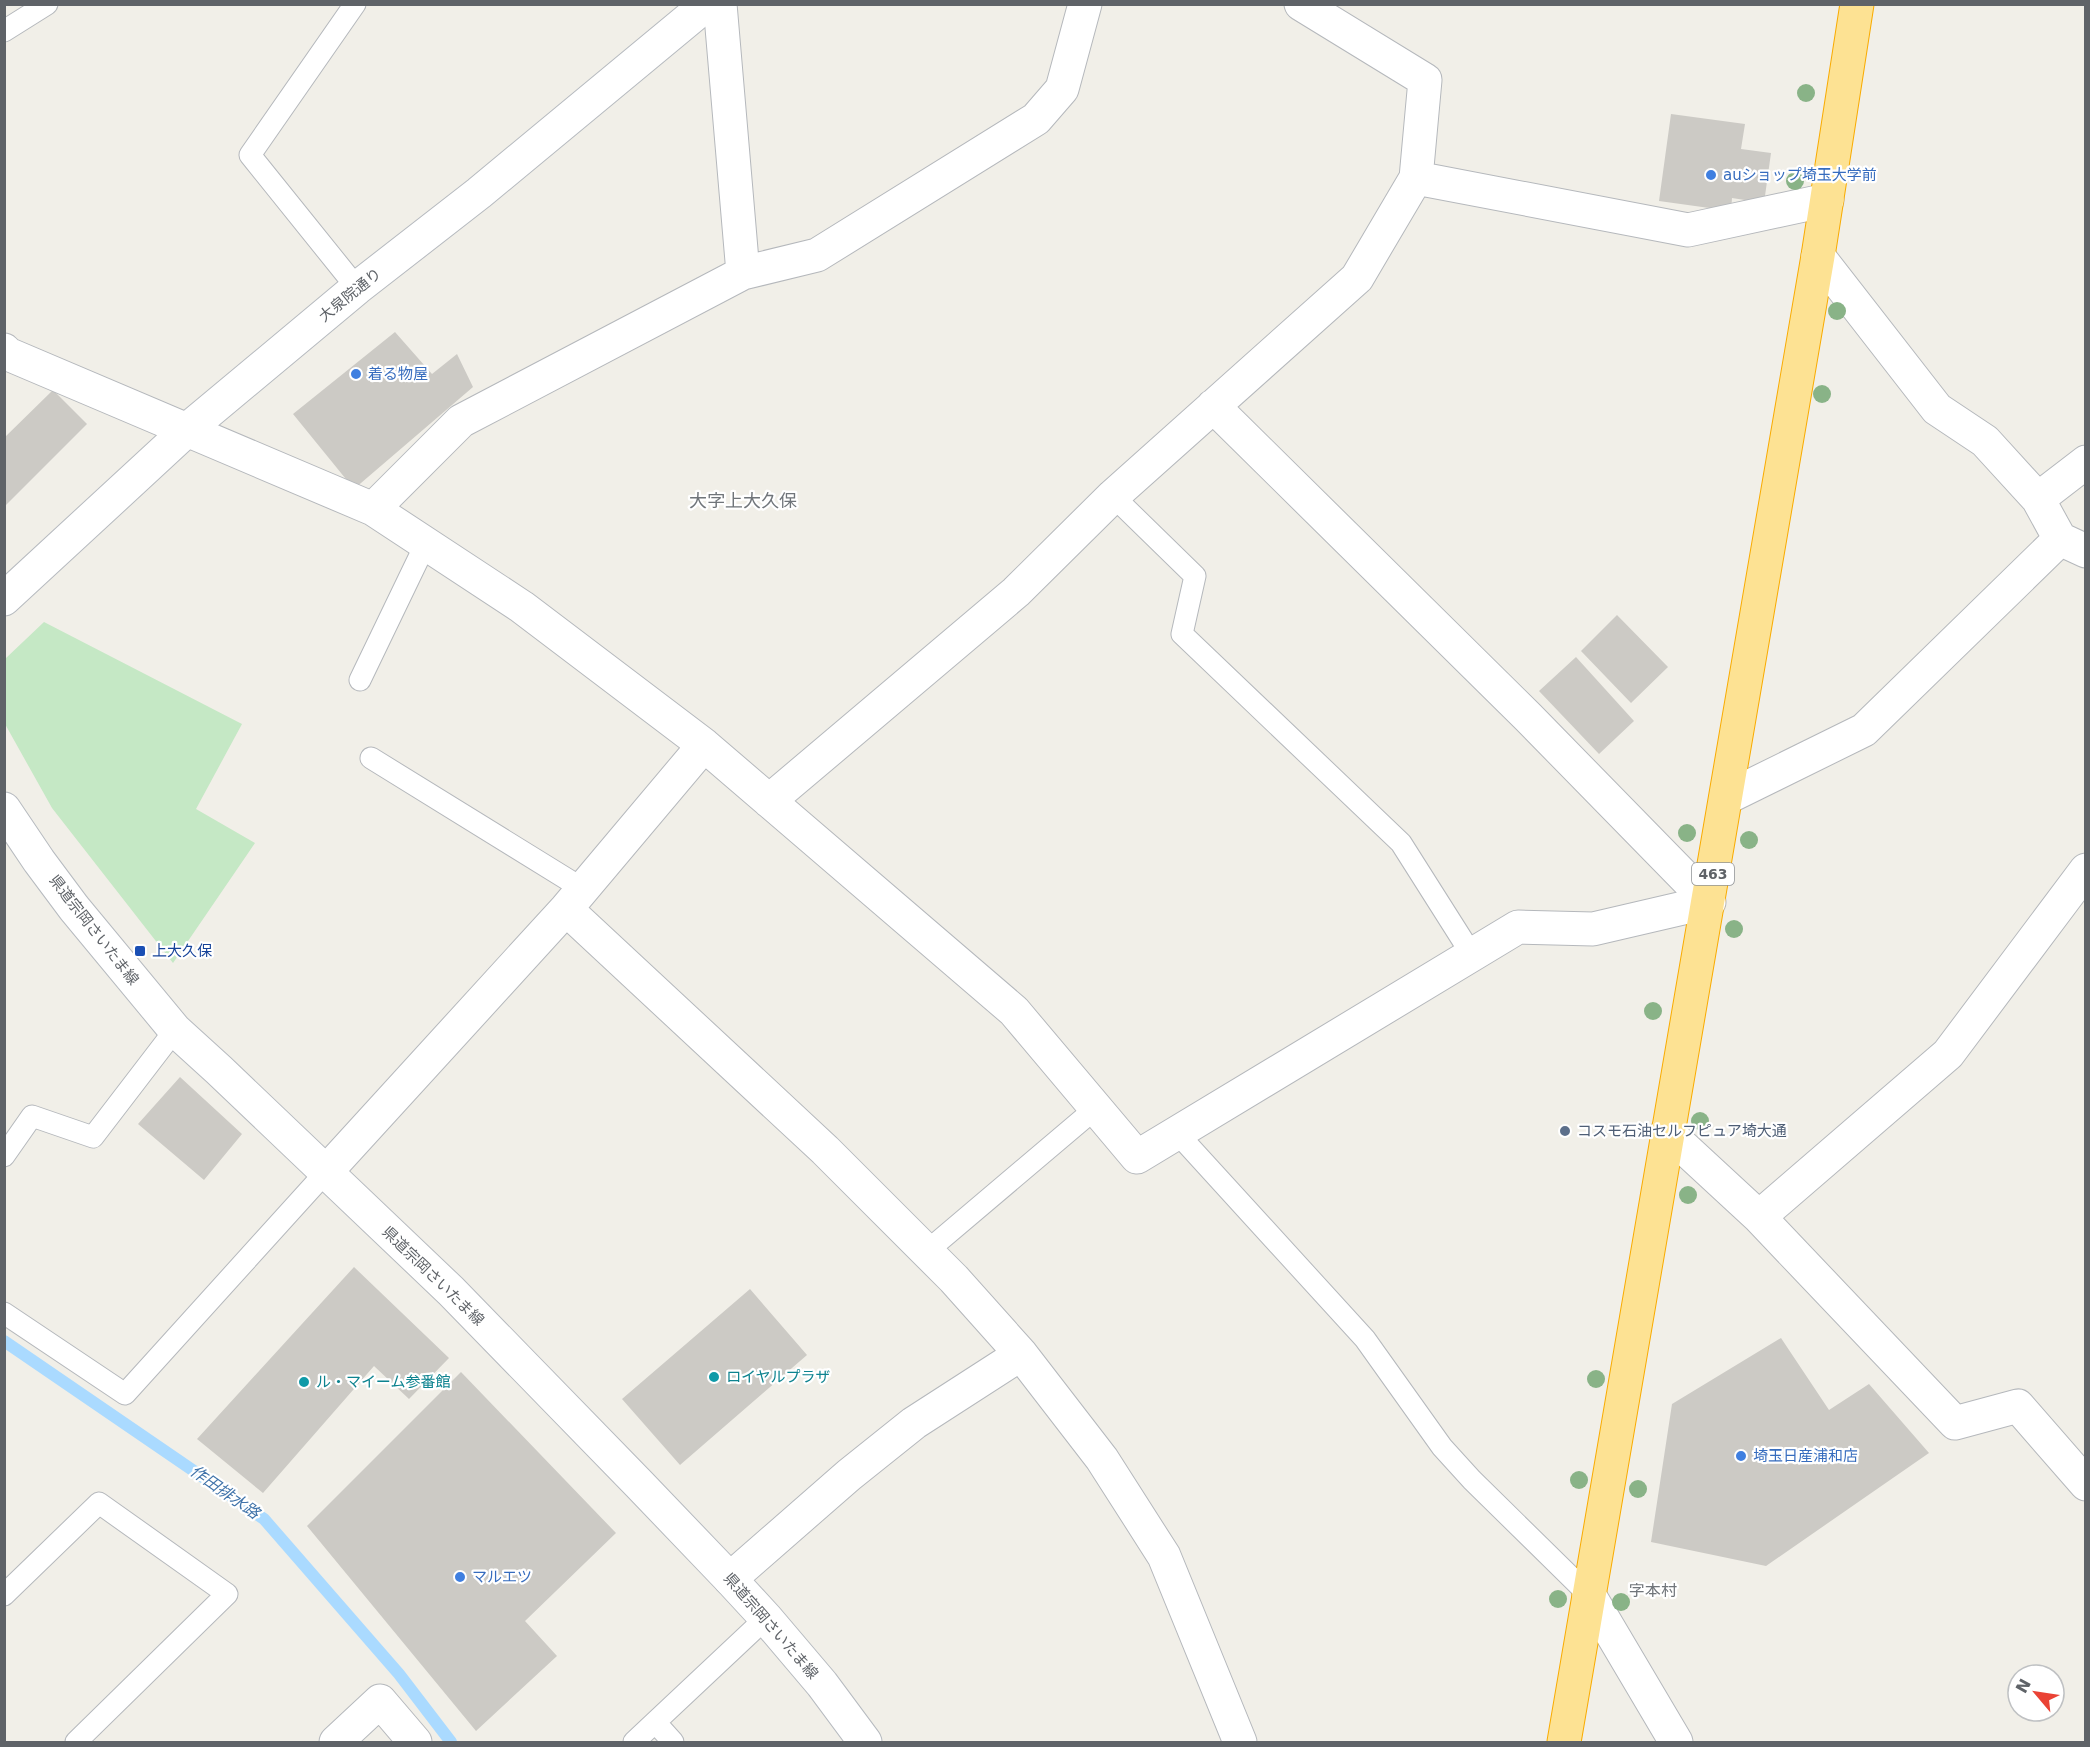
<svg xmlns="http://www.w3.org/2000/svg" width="2090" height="1747" font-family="'DejaVu Sans','Noto Sans JP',sans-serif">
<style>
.green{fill:#c5e8c5}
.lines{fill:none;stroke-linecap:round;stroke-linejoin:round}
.stream{stroke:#aadaff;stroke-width:12}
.building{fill:#cccac5}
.lane-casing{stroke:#b5b8bc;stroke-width:23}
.street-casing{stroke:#b5b8bc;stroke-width:35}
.secondary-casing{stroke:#b6babf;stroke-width:35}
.highway-casing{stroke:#f9ab00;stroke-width:35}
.lane{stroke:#fff;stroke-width:21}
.street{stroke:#fff;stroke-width:33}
.secondary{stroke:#fff;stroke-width:33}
.highway{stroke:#fde293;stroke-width:33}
.tree{fill:#89b387}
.shop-dot{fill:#3f7fe0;stroke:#fff;stroke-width:2}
.transit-dot{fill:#1a4fb4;stroke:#fff;stroke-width:2}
.service-dot{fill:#5c6f8a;stroke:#fff;stroke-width:2}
.culture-dot{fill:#0f9aa8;stroke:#fff;stroke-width:2}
.labels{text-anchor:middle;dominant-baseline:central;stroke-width:4.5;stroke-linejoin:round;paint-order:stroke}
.shield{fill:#fff;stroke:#8f9295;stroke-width:1.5}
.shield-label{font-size:14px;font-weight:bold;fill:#5f6368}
.shop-label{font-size:15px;fill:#366cbe;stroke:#fff;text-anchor:start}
.street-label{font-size:15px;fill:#5f6368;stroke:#fff}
.transit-label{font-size:15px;fill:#164399;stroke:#fff;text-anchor:start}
.service-label{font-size:15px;fill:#4e5e75;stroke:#fff;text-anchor:start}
.culture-label{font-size:15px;fill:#0d838f;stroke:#fff;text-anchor:start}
.water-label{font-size:16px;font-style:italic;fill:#4174aa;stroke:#fff}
.neighbourhood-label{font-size:16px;fill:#70757a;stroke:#fff}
.quarter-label{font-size:18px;fill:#70757a;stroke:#fff}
</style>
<rect width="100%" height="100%" fill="#f1efe8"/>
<!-- green -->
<path class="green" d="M44,622L242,724L196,809L255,843L173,963L52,808L5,724V659Z"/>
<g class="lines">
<!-- stream -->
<path class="stream" d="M4,1341L264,1519L399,1674L451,1742"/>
</g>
<!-- building -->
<path class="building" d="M1671,114L1745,124L1741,149L1771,153L1764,203L1732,198L1731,211L1659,201Z
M395,332L432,374L457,354L473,387L354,489L293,414Z
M53,390L87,424L4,507V438Z
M1617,615L1668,667L1631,703L1581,651Z
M1576,657L1634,721L1599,754L1539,691Z
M180,1077L242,1134L204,1180L138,1124Z
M354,1267L449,1358L409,1399L374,1366L263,1493L197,1439Z
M750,1289L807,1355L680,1465L622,1399Z
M1781,1338L1829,1410L1869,1384L1929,1453L1766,1566L1651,1542L1672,1404Z
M461,1372L616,1533L525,1621L557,1656L476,1731L307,1526Z"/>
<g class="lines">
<!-- lane casing -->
<g class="lane-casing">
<path id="lane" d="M355,4L250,155L357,288
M4,31L47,4
M1113,496L1195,576L1182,634L1401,843L1472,955
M360,680L426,543
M371,758L583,889
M1177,1133L1365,1339L1442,1447L1472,1480L1589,1595
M4,1156L32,1116L93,1137L175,1030
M926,1252L1096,1108
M4,1313L125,1394L325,1173
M4,1595L99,1503L227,1594L76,1742
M655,1722L673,1742
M634,1742L766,1618"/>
</g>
<!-- street casing -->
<g class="street-casing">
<path id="street" d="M1416,178L1688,230L1827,200
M1818,256L1937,409L1985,441L2038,499L2060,539
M743,273L817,255L1036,119L1062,89L1085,4
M4,350L8,354L373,509L522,607L704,745L1014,1011L1137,1157L1518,927L1593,929L1709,902
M1213,406L1528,717L1709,902
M2038,499L2086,462
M373,509L461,421L743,273L720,4
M1726,798L1864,730L2060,539L2086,551
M769,801L1016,592L1113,496L1357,278L1416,178L1425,80L1301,4
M566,909L825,1150L954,1279L1021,1354L1102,1459L1164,1556L1240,1742
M1667,1132L1759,1217L1955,1423L2018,1406L2086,1484
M325,1173L566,909L704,745
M1759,1217L1948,1054L2086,870
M730,1579L849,1475L914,1423L1021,1354
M1589,1595L1676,1742
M336,1742L380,1701L415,1742"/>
</g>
<!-- secondary casing -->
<g class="secondary-casing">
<path id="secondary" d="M4,599L188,429L357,288L479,193L707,4
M4,809L39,861L74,908L175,1030L219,1070L451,1291L639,1484L730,1579L766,1618L822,1684L865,1742"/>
</g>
<!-- highway casing -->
<g class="highway-casing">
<path id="highway" d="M1564,1742L1818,256L1857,4"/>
</g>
<!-- lane -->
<use href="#lane" class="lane"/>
<!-- street -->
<use href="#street" class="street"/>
<!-- secondary -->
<use href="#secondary" class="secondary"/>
<!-- highway -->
<use href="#highway" class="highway"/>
</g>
<!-- trees -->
<g class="tree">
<circle cx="1806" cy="93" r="9"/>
<circle cx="1795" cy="181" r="9"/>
<circle cx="1837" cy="311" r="9"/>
<circle cx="1822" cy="394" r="9"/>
<circle cx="1687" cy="833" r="9"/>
<circle cx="1749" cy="840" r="9"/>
<circle cx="1734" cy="929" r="9"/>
<circle cx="1653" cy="1011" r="9"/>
<circle cx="1700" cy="1121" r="9"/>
<circle cx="1688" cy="1195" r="9"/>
<circle cx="1596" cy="1379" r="9"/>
<circle cx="1579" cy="1480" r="9"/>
<circle cx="1638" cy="1489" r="9"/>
<circle cx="1558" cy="1599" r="9"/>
<circle cx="1621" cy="1602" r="9"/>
</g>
<!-- markers -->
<g class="shop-dot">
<circle cx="1711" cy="175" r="6"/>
<circle cx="356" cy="374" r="6"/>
<circle cx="1741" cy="1456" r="6"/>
<circle cx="460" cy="1577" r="6"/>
</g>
<rect class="transit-dot" x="134" y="945" width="12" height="12" rx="3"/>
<circle class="service-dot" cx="1565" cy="1131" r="6"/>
<g class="culture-dot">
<circle cx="714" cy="1377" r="6"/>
<circle cx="304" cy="1382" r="6"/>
</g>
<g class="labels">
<!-- shield labels -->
<rect class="shield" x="1692" y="863" width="42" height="22" rx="4.5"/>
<g class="shield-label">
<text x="1713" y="874">463</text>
</g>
<!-- shop labels -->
<g class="shop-label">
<text x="1723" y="175">auショップ埼玉大学前</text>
<text x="368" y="374">着る物屋</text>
<text x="1753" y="1456">埼玉日産浦和店</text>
<text x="472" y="1577">マルエツ</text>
</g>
<!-- street labels -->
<g class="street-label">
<text transform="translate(350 295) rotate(-39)">大泉院通り</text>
<text transform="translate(94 930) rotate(52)">県道宗岡さいたま線</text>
<text transform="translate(433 1276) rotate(44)">県道宗岡さいたま線</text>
<text transform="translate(771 1626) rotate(49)">県道宗岡さいたま線</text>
</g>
<!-- transit labels -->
<g class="transit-label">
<text x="152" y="951">上大久保</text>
</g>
<!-- service labels -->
<g class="service-label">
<text x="1577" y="1131">コスモ石油セルフピュア埼大通</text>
</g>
<!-- culture labels -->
<g class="culture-label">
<text x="726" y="1377">ロイヤルプラザ</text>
<text x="316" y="1382">ル・マイーム参番館</text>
</g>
<!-- water labels -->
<g class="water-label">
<text transform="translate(225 1492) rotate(35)">作田排水路</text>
</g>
<!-- neighbourhood labels -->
<g class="neighbourhood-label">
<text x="1653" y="1590">字本村</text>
</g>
<!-- quarter labels -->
<g class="quarter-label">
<text x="743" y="500">大字上大久保</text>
</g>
</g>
<!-- border -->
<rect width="2090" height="1747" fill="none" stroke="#5f6368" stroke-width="12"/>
<!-- north arrow -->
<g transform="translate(2036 1693) rotate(299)"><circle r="28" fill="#ffffff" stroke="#bfc1c3" stroke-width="1.5"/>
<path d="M0-4.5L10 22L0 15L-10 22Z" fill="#ea4335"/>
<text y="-9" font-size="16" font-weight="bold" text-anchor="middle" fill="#5f6368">N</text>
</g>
</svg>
